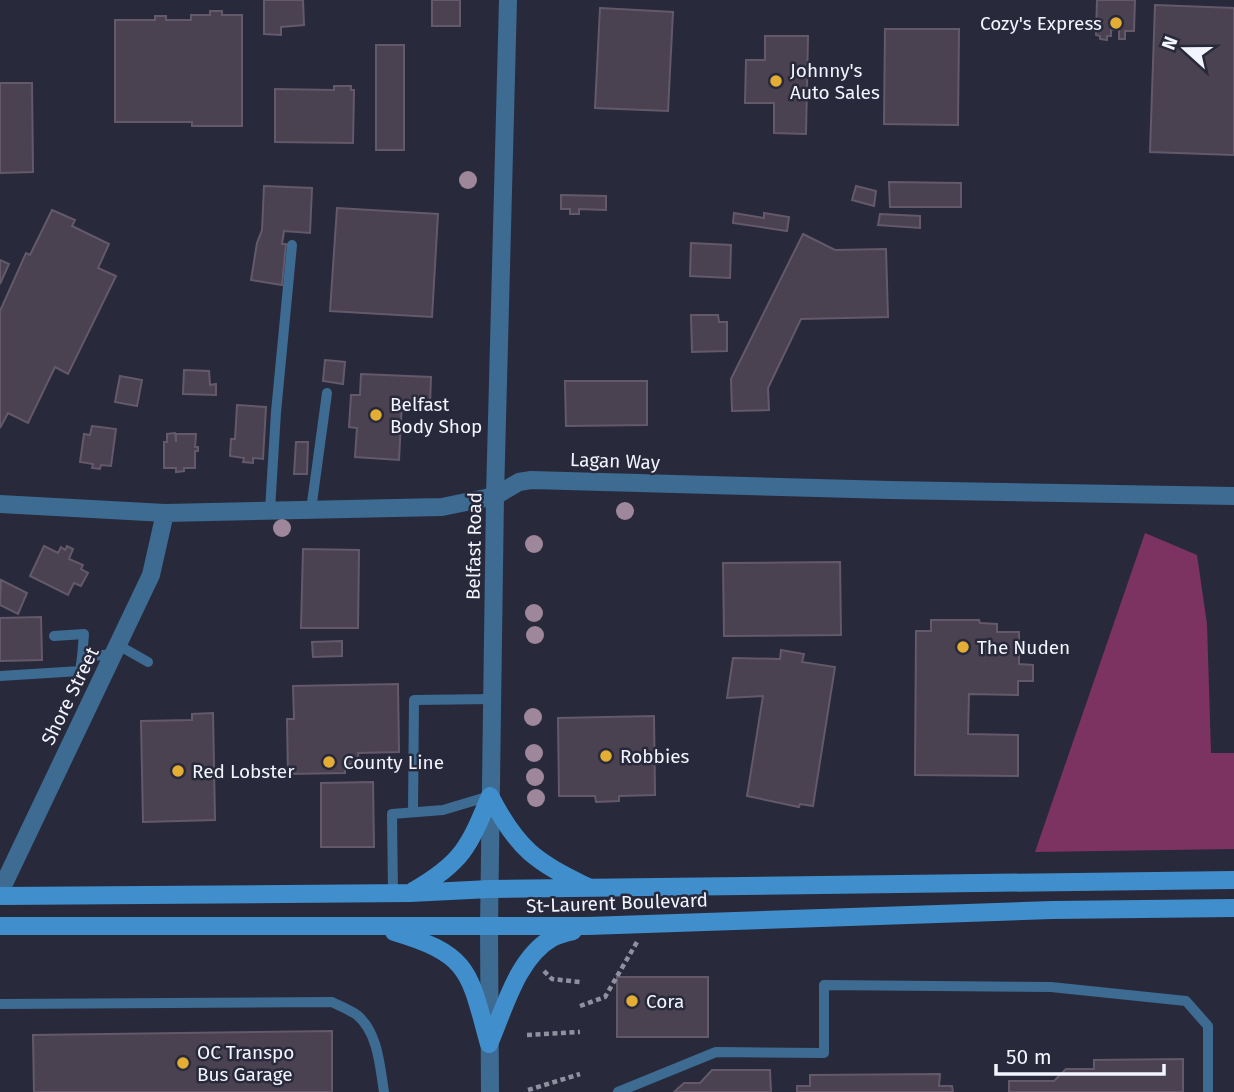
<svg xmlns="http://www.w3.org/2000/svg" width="1234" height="1092" font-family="'Fira Sans',sans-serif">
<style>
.green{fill:#7d3361}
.building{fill:#4a4151;stroke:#63596a;stroke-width:2}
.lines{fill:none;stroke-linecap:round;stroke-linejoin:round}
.path{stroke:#8f919f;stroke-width:4.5;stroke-dasharray:5 3.5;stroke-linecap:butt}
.service{stroke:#3d6b92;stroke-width:10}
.minor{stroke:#3d6b92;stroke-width:18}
.tertiary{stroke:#3d6b92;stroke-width:18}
.secondary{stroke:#418ecc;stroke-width:18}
.tree{fill:#9e869b}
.poi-dot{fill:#e4ae35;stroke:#282a3b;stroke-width:2.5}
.labels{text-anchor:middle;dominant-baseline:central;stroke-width:5;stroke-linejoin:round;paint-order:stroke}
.poi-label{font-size:19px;fill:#f2f4ff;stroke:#282a3b;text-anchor:start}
.street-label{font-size:19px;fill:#f2f4ff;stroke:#282a3b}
</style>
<rect width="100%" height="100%" fill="#282a3b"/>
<!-- green -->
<path class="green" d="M1145,533L1197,555L1207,624L1211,753H1234V849L1035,852Z"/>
<!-- building -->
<path class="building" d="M264,0H303L304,25L281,27V35L264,34Z
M432,0H460V26H432Z
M1097,0H1135L1134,31H1125V39H1119V30H1111V36H1107V40L1100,39V36L1096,35Z
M1155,5L1234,8V155L1150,152Z
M600,8L673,12L668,111L595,108Z
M210,11H222V15H242V126H192V122H115V20H155V16H166V20H191V15H210Z
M885,29H959L958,125L884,124Z
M765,36H808L806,134L774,133V103H745L746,60H765Z
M376,45H404V150H376Z
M0,83H32L33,172L0,173Z
M334,86H351V90H354L353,143L275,142V89L334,90Z
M889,182L961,183V207H890Z
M264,186L312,188L310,233L284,231L282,244H286L282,285L251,280L257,243L262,230Z
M856,186L876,191L874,206L852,200Z
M561,195L606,196V210L579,209V214H570V209H561Z
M337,208L438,214L432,317L330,311Z
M52,210L75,220L72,226L109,244L98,268L116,276L68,374L55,367L28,423L8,413L0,428V311L26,253L30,255Z
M734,213L764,218V213L789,217L787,231L733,223Z
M880,214L920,216V228L878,225Z
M803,234L835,250L886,249L888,317L801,319L768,388L769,410L732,411L731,379Z
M691,243L731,245L730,278L690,276Z
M0,260L9,264L0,284Z
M691,315H718L719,322H727V351L692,352Z
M325,360L345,362L343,384L323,381Z
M184,370L209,371L210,385L216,384V395L183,394Z
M361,374L431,377L430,404L402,402L399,460L355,457L357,428L349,427L351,395H360Z
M120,376L142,380L137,406L115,402Z
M565,381H647V425L566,426Z
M237,405L266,407L263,459L253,458V463L243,462L244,458L230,456L231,439H235Z
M92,426L116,429L111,466L101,465L100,469L92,468L93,464L80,462L84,434L90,435Z
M175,433L176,442V434H196L195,447H198V451H195V468H184V471L176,472V468H164V442H167V434Z
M296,442H308L307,474H294Z
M44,546L58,553L61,547L65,550L67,546L73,549L69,559L83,565L81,569L88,573L81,586L74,583L68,595L30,576Z
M303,549L359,550L358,628H301Z
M840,562L841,635L724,636L723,563Z
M1,580L27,593L18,614L0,605Z
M41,617L42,660L0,661V618Z
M931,620H979L980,623L997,624V632H1019V664L1033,665V681H1018V695L969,694L968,734L1018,735V776L915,775L916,631H931Z
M342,641V656L313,657L312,642Z
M781,650L804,654L802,662L835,667L813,806L800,804L799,807L747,796L763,696L727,698L733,658L780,659Z
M398,684L399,752L358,753L359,764H345V773L288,774L287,719H294L293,686Z
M213,713L215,820L143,822L141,721L192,720V714Z
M654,716L655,795L619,796V801L596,802L595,796H559L558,718Z
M373,782L374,847H321V783Z
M617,977H708V1037H617Z
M332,1031V1092H34L33,1035Z
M1183,1059V1092H1009V1081H1054L1066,1069H1094V1060Z
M712,1070H770L771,1092H674L684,1083H700Z
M940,1074L939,1086H952L953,1092H797V1086H810V1075Z"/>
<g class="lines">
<!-- path -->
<path class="path" d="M544,971L552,979L580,982
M580,1006L605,997L637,942
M527,1035L580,1032
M528,1090L580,1074"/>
<!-- service -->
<path class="service" d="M270,510L276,412L292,245
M311,510L327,393
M54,636L84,634L82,657
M118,645L148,662
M0,676L80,671L82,657L114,654
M413,812L414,700L493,699
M393,893L392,814L443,810L490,796
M0,1004L332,1002C340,1006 350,1010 357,1015C378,1032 380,1067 384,1092
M618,1092L716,1052L824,1053V985L1051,987L1186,1001L1208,1026V1092"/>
<!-- minor -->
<path class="minor" d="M0,504L165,513L442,507L495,496L519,482L531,480L890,490L1234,496
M0,892L151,575L165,513"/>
<!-- tertiary -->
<path class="tertiary" d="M490,1092L489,927L495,496L508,0"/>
<!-- secondary -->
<path class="secondary" d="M490,796C518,850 535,861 588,887
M413,891C462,863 469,847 490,796
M0,896L410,893L490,889L1234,880
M0,926H588L1052,910L1234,908
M394,932C471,955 469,972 489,1044
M489,1044C504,1010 517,958 552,938C558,935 566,933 573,931"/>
</g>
<!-- trees -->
<g class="tree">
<circle cx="468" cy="180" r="9"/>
<circle cx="625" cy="511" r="9"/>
<circle cx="282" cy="528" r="9"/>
<circle cx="534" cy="544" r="9"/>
<circle cx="534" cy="613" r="9"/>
<circle cx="535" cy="635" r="9"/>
<circle cx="533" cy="717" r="9"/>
<circle cx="534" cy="753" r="9"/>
<circle cx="535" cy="777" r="9"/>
<circle cx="536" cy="798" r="9"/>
</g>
<!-- markers -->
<g class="poi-dot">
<circle cx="1116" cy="23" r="7"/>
<circle cx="776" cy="81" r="7"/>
<circle cx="376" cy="415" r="7"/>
<circle cx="963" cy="647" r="7"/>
<circle cx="606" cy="756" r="7"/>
<circle cx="329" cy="762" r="7"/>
<circle cx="178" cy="771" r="7"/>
<circle cx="632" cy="1001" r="7"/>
<circle cx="183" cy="1063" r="7"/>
</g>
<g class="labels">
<!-- poi labels -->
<g class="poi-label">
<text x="1102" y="23" text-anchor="end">Cozy's Express</text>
<text x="790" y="70">Johnny's<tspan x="790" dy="22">Auto Sales</tspan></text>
<text x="390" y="404">Belfast<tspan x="390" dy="22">Body Shop</tspan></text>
<text x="977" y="647">The Nuden</text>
<text x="620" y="756">Robbies</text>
<text x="343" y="762">County Line</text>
<text x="192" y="771">Red Lobster</text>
<text x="646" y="1001">Cora</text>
<text x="197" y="1052">OC Transpo<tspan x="197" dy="22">Bus Garage</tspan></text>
</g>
<!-- street labels -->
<g class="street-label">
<text transform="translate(615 461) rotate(2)">Lagan Way</text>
<text transform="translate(474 546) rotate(-89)">Belfast Road</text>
<text transform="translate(70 696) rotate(-64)">Shore Street</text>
<text transform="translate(617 903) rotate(-2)">St-Laurent Boulevard</text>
</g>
</g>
<!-- north arrow -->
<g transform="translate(1185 49) rotate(291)" stroke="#282a3b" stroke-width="5" paint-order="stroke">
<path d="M0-5L12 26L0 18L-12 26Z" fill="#f2f4ff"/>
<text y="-10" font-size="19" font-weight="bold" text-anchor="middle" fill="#f2f4ff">N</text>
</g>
<!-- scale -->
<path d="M996 1064v10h168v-10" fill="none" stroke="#f2f4ff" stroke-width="3.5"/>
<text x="1006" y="1064" font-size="21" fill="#f2f4ff" stroke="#282a3b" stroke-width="5" paint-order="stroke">50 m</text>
</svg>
